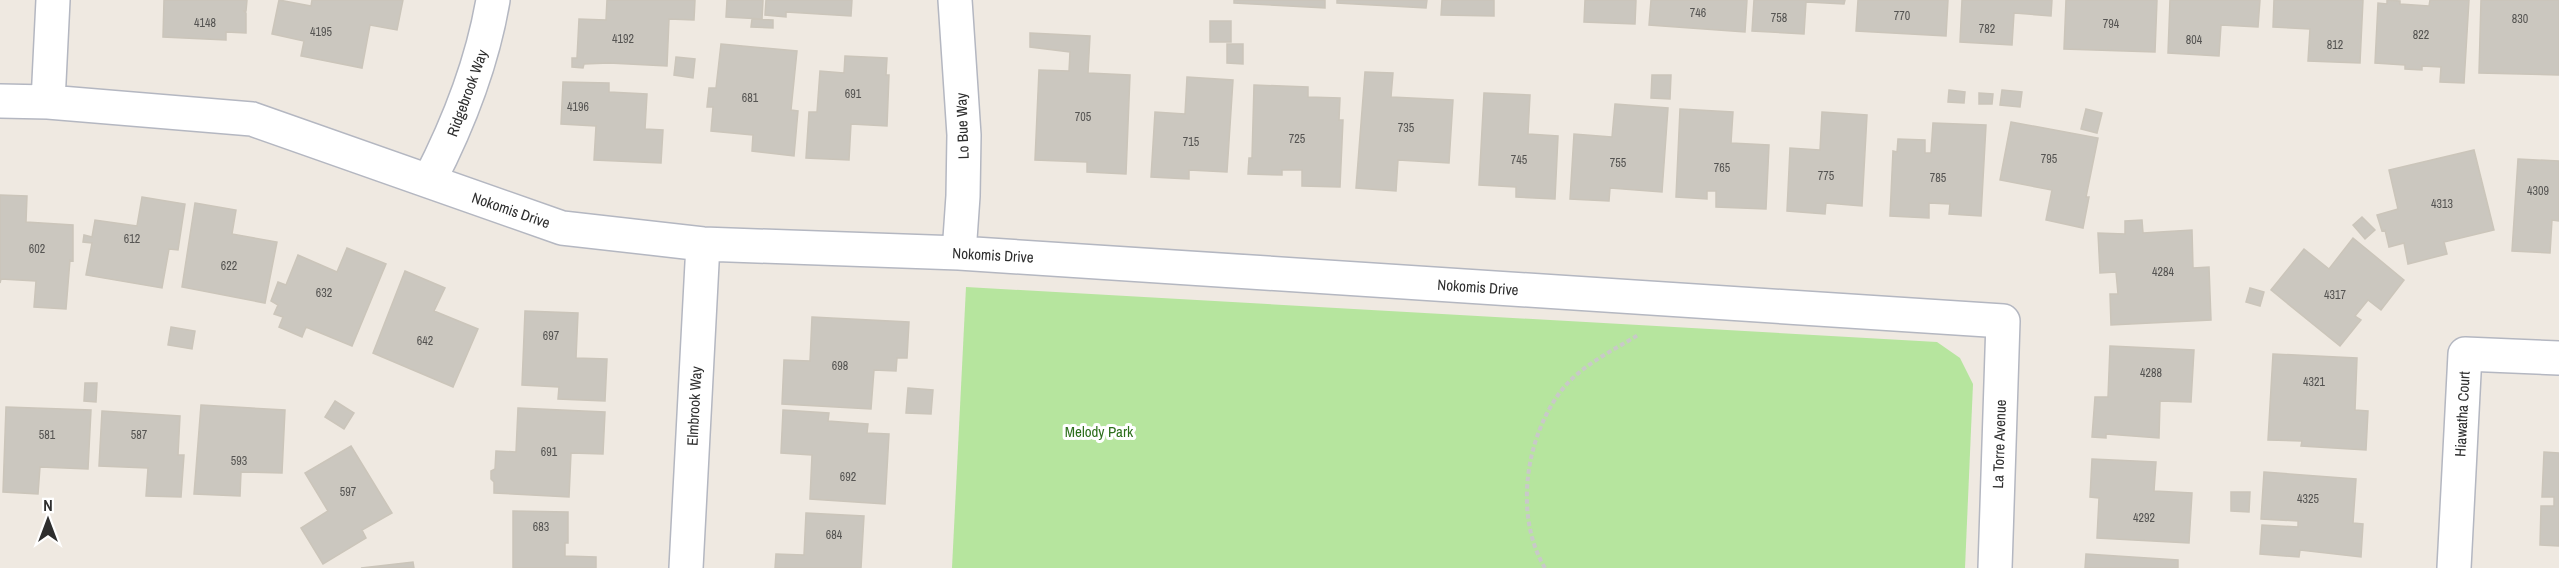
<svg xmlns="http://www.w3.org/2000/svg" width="2559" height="568" font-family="'Archivo Narrow',sans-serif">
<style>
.green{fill:#b6e59e}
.building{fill:#cbc7bf;stroke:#cbc5ba;stroke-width:1.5}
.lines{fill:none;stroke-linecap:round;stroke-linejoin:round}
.street-casing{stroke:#b4b7c1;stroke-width:36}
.path{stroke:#c9c9c9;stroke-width:4;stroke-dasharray:4.5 3;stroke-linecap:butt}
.street{stroke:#fff;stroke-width:33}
.labels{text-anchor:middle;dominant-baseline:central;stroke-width:6;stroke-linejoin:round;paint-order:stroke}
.number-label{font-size:12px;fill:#555452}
.street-label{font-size:15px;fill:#2e2e2e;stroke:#fff}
.park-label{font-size:15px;fill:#2c6e1b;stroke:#fff}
</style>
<rect width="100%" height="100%" fill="#efe9e1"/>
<!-- green -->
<path class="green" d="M966,287L1937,342L1960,358L1973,384L1965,568H952Z"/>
<!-- building -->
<path class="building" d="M164,0H247L246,11H244L246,13V33L226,32V40L163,37Z
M279,0L311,6L312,0H403L397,30L370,25L362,68L301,56L304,41L272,34Z
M607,0H695L694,20L669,19L667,66L609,63L584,64L583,68L572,67V58H577L579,19L606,20Z
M727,0H763L762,19L726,17Z
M766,0H852L851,16L786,12V17L765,15Z
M1234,0H1325V8L1234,3Z
M1337,0H1427L1426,8L1337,3Z
M1442,0H1494V16L1441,15Z
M1585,0H1636L1635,24L1584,22Z
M1651,0H1747L1745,32L1649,25Z
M1754,0H1845L1844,4L1806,2L1804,34L1752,31Z
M1858,0H1948L1946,36L1856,31Z
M1962,0H2052L2051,16L2014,13L2012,45L1960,42Z
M2066,0H2157L2155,52L2064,49Z
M2170,0H2260L2258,27L2221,25L2219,56L2168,53Z
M2274,0H2363L2360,63L2308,61L2310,29L2273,27Z
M2387,0L2400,1V4L2429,6L2430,0H2469L2464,83L2440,82L2441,67L2422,66V70L2405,69V65L2375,63L2378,3L2387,4Z
M2481,0H2559V75L2479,73Z
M752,19L773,20V28L751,27Z
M1210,21H1231V42H1210Z
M1030,33L1090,36L1088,73L1130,75L1126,174L1087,172V162L1035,160L1039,70L1069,71L1070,52L1030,47Z
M721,44L797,51L791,110L798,111L794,156L752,151L753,135L711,131L713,107H707L709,88H716Z
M1227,44H1243V64L1227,63Z
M845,56L887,58L886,75H889L887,126L851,124L849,160L806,158L809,112H817L820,71L844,73Z
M676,57L695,59L693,78L674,75Z
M1365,72L1393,73L1391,97L1453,100L1449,163L1398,160L1396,191L1356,188Z
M1652,75H1671L1670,99L1651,98Z
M1187,77L1233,80L1227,172L1189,170V179L1151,177L1155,112L1185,114Z
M563,82L609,83V92L647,94L645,129L663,130L661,163L594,160L596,126L561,124Z
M1254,85L1308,87V97L1340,98L1339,120H1343L1340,187L1302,186V170H1282V175L1248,174L1249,158H1252Z
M1949,90L1965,92L1964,103L1948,102Z
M2002,90L2022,92L2020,107L2000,105Z
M1484,93L1530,95L1528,134L1558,136L1555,199L1516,197V187L1479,185Z
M1979,93L1993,94L1992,104H1979Z
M1615,104L1668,108L1662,192L1610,188L1609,201L1570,199L1574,134L1612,137Z
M1680,109L1733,112L1731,143L1769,145L1766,209L1716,207V191H1707V199L1676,197Z
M2086,109L2102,113L2097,133L2081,129Z
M1822,112L1867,115L1862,206L1826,203L1825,214L1787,211L1790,148L1820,150Z
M2011,122L2098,138L2086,197H2089L2083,228L2046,220L2052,190L2000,180Z
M1933,123L1986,125L1981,216L1949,214L1950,204L1929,203V218L1890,216L1893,151L1897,152L1898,139L1925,140V153H1931Z
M2474,150L2494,230L2444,242L2447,254L2408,264L2404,243L2389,247L2385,230L2382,231L2377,215L2398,209L2389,170Z
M2518,159L2559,161V221L2552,220L2550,253L2512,251Z
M0,195L27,196L26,222L73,225V261L70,260L66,309L34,307L36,281L1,279L0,283Z
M142,197L185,204L178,250L169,249L162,288L86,275L92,243L83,242L84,235L92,237L95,220L137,226Z
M195,203L236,210L232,234L277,242L265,303L182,287Z
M2362,217L2375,230L2365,239L2353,225Z
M2142,220L2143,233L2192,230L2193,268L2209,267L2211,320L2111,325L2110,294H2118L2116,272L2100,273L2098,233L2125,234V221Z
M2353,238L2404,280L2381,310L2368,300L2355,316L2361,320L2340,346L2271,290L2304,249L2329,269Z
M347,248L386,264L352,346L306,327L302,337L279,327L283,317L274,314L278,305L271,301L278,282L286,285L298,255L337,272Z
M405,271L445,288L434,311L478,329L453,387L373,353Z
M2250,288L2264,292L2260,306L2246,302Z
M525,311L578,313L576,358L607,359L605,401L558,399L559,387L522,385Z
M812,317L909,322L907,358H897L896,371L874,370L871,409L782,404L784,360L810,361Z
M171,327L195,331L192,349L168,345Z
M2110,346L2194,350L2191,402L2160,401L2159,438L2106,434V438L2092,437L2095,397H2108Z
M2273,354L2357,358L2355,410L2368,411L2366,450L2301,446L2302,441L2268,440Z
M85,383H97L96,402L84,401Z
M908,388L933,390L931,414L906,413Z
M335,401L354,413L344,429L325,417Z
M201,405L285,410L282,473L241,472L240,496L194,494Z
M6,407L91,410L88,469L40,467L38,494L3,492Z
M518,408L605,412L603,454L571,453L569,497L494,493V482L491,479V471L495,469L496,451L516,452Z
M783,410L829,413L828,421L868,424L867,433L889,434L885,504L810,499L812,455L781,453Z
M102,411L180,416L178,455H184L181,497L146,496L148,468L99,466Z
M351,446L392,513L362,530L366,538L323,564L301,528L328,511L305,473Z
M2544,452L2559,453V546L2540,545L2541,506H2554V497H2542Z
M2092,459L2156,462L2154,491L2192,493L2189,543L2097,538L2099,498L2090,497Z
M2264,472L2356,479L2353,523L2363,524L2361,557L2300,550L2299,557L2260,554L2262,525L2298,527V521L2261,519Z
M2231,492H2250L2249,512L2231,511Z
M513,511L568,512V543H565V556L596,557V568H513Z
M806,513L864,516L861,568H775L776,554L804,555Z
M2086,554L2178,560V568H2085Z
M413,562L414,568H361Z"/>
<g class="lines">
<!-- street casing -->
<g class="street-casing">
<path id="street" d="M955,0L964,135L963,196L959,253
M0,101L48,102L252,119L562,228L703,244L959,253L2003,321L1995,568
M48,102L53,0
M429,181C459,123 482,65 493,0
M686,568L703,244
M2454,568L2465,354L2559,358"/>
</g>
<!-- path -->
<path class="path" d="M1545,568C1514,517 1525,438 1561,391C1580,366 1612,351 1638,335"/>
<!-- street -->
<use href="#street" class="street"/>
</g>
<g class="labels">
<!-- number labels -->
<g class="number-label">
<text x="1698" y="13">746</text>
<text x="1902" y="16">770</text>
<text x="1779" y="18">758</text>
<text x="2520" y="19">830</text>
<text x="205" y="23">4148</text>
<text x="2111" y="24">794</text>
<text x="1987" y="29">782</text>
<text x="321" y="32">4195</text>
<text x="2421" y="35">822</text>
<text x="623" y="39">4192</text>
<text x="2194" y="40">804</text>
<text x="2335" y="45">812</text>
<text x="853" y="94">691</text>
<text x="750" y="98">681</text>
<text x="578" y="107">4196</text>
<text x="1083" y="117">705</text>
<text x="1406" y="128">735</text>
<text x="1297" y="139">725</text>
<text x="1191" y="142">715</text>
<text x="2049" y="159">795</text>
<text x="1519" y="160">745</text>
<text x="1618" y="163">755</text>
<text x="1722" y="168">765</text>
<text x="1826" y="176">775</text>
<text x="1938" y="178">785</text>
<text x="2538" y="191">4309</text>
<text x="2442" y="204">4313</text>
<text x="132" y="239">612</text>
<text x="37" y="249">602</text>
<text x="229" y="266">622</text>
<text x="2163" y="272">4284</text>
<text x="324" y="293">632</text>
<text x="2335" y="295">4317</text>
<text x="551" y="336">697</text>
<text x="425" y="341">642</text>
<text x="840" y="366">698</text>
<text x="2151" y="373">4288</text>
<text x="2314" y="382">4321</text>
<text x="47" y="435">581</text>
<text x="139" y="435">587</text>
<text x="549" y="452">691</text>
<text x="239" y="461">593</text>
<text x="848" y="477">692</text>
<text x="348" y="492">597</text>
<text x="2308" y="499">4325</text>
<text x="2144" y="518">4292</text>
<text x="541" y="527">683</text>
<text x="834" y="535">684</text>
</g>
<!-- street labels -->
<g class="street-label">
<text transform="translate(467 93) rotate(-70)">Ridgebrook Way</text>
<text transform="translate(962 126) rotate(-92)">Lo Bue Way</text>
<text transform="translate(511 210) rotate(19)">Nokomis Drive</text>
<text transform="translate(993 255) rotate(3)">Nokomis Drive</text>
<text transform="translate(1478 287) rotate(4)">Nokomis Drive</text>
<text transform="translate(694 406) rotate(-87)">Elmbrook Way</text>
<text transform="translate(2462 414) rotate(-87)">Hiawatha Court</text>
<text transform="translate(1999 444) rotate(-88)">La Torre Avenue</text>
</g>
<!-- park labels -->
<g class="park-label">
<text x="1099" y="431">Melody Park</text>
</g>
</g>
<!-- north arrow -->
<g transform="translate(48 520)" stroke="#ffffff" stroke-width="4.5" paint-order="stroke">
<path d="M0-4.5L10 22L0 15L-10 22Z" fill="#2e2e2e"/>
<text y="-9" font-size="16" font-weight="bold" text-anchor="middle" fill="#2e2e2e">N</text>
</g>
</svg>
